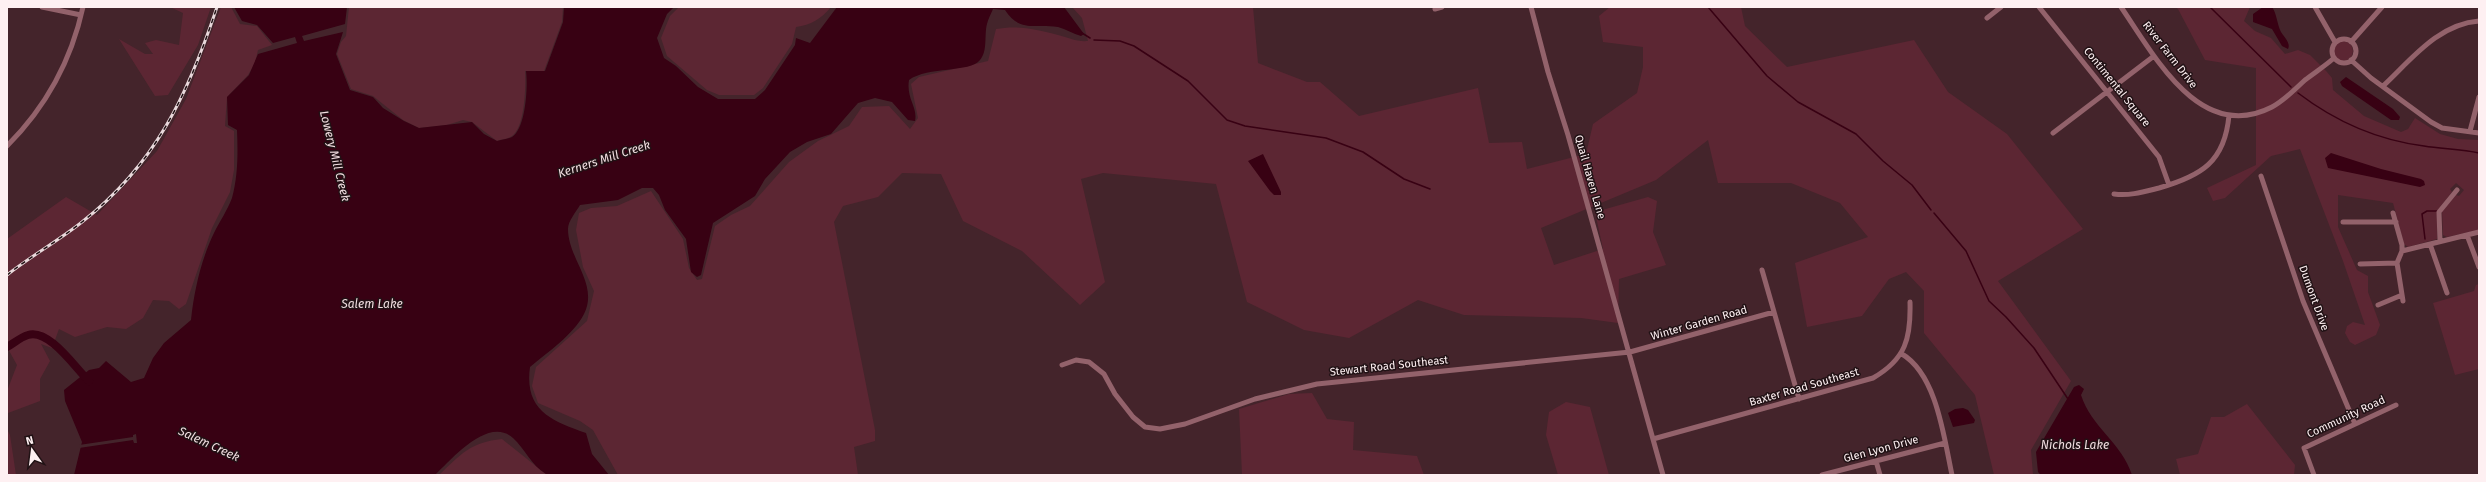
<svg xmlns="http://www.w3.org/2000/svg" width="2486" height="482" font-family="'Fira Sans',sans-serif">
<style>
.green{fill:#5c2633}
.water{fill:#380113}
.pier{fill:#44242b}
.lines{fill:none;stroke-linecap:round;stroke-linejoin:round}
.stream{stroke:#380113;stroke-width:1.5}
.river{stroke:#380113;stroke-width:8}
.minor{stroke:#93626b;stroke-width:5}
.rail-casing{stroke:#e8d8db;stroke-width:3}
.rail{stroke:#211215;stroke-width:1.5;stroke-dasharray:4.5;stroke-linecap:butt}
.labels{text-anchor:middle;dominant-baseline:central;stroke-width:3;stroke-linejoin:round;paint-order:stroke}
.street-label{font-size:11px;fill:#fef0f2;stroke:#211215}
.water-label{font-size:12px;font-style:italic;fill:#f1dde0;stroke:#211215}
</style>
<rect width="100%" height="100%" fill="#44242b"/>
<!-- green -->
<path class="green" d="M170,7H211L198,45L168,95L155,96L119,39L145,54H153L145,43L156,40L179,45L183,13Z
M221,7H231L240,24L257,26L272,45L258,50L255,63L248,75L227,97L225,126L234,131V170L230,192L212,228L186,304L179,309L169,301L153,300L143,318L126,329L107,327L75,337L59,329L52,348L41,344L50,361L40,379V401L8,413L7,391L17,365L7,347V239L66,197L97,215L157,151L186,99Z
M349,7H563L562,22L544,71H525C526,86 525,127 512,136C508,139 501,139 497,141L472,122L463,120L447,125L419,128L403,120L373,96L351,89L337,54L341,42L346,36Z
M679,7H831C821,19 811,25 796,27L792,44L763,88L754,95H719L707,90L667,56L661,38L670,16Z
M1072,7H1253L1258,63L1307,82H1320L1359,116L1478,88L1489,143L1522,142L1527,169L1586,154L1593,124L1637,93L1643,67V47L1603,42L1599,16L1610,7H1741L1745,26L1787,67L1914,40L1948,92L2007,134L2083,229L1998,281L2071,381L2031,450L2033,475H1994L1975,395L1924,333V291L1906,272L1889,279L1862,316L1807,327L1795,263L1868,237L1840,203L1791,183H1718L1708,140L1656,180L1541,228L1554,265L1603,249L1595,212L1648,197L1657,201L1653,232L1666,265L1619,279L1618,323L1581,318L1464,315L1418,300L1349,338L1304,330L1247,302L1216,184L1103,173L1081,179L1105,282L1080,305L1022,251L963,221L941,174L902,173L878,197L843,206L834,222L875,430V441L854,447L858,475H618L593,430L580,421L538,403L532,386L536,367L587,321L594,291L583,267L576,230L579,213L591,208L617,206L651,191L683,239L689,268L697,280L702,279L715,226L731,215L750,206L789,162L818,141L849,126L862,107L889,106L910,129L918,118L911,84L919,77L988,61L996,29C1017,25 1036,29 1058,35C1069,38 1077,42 1088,41L1082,18Z
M2175,7H2250L2244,21L2255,31L2271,38L2285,54L2298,50L2310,55L2327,72L2332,78L2333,90L2364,116L2401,132L2408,129L2415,118L2440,134L2458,139L2479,140V230L2447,237L2443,235L2442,211L2456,195L2459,196L2464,190L2456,183L2450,189L2452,192L2437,211V239L2408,247L2404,244L2393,203L2338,195V227L2357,270L2368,276V292L2380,325L2376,335L2355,345L2350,342L2345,333L2347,326L2353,322L2365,325L2343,261L2300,149L2271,156L2225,198L2213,201L2207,188L2256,165V68L2205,60L2178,9Z
M2333 51a10 10 0 1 1 20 0a10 10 0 1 1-20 0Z
M2479,284V369L2455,375L2433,303L2474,291L2476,285Z
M1312,393L1327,419L1354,422L1353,450L1417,456L1424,475H1242L1239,409L1289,394Z
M1566,402L1590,407L1609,475H1558L1546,435L1549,412Z
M2247,404L2295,465L2294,475H2180L2176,459L2198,454L2211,417H2224Z
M7,429L10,435L16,475H7Z
M502,439L547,475H439C461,454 471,442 502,439Z"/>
<!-- water -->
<path class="water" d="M234,7H347L345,24L302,36L304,41L343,32L336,54L350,90L373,97L383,108L404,121L419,128L472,122L484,134L497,141C501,140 508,139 512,137C526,128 528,86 526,71H545L563,22L564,7H674L667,14L657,38L664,58L676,66L698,87L718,99H755L765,90L795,45L796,38L810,43L837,7H1064L1084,34L1081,36C1073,34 1066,29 1058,27C1034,23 1020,33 1005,10L993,9C991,14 988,19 987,24C984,35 988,51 980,60C970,73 928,66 909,80C906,99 918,107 915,121L908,120L892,102L875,98L858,103L831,134L807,142L790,152L765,179L755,196L713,223L701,275L697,277L691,272L686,239L665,210L659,195L653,188H642L618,200L580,205C576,212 568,221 568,229C568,259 599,284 584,314C573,335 548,352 530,367C524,410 551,421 586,433L592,454L609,475C598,475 552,478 546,474C531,465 525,449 513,438C488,416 452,459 435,475H74L82,442L65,401L64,390L89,370L99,368L106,361L131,382L144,378L153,358L164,343L191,320C194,291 201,260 214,233C220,221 227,211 232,198C238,176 238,153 237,130L228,125L227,97L249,75L258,54L297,43L295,37L273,43L257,25L242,21Z
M2263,7H2272C2277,14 2277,24 2281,32C2284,37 2291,43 2288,49L2282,46L2272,29L2253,22V14Z
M2346,77L2393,109L2400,117L2399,120H2391L2342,86L2340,82Z
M2331,153L2381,169L2421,179L2424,181L2425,185L2420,187L2328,168L2325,158Z
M1263,154L1281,192V195H1274L1270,191L1248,161Z
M2079,385L2084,389L2081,395C2091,427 2122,443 2132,475H2041L2038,472L2036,452L2074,387Z
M1963,408L1968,410L1975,420L1974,423L1953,427L1948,413L1955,409Z"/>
<!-- pier -->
<path class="pier" d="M136,434L137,443H134L133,440L79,448V445L133,437V435Z"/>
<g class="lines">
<!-- stream -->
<path class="stream" d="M1708,7L1767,76L1798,102L1856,134L1883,161L1912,185L1931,210
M2210,7L2291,87
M1082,33L1090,38
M1094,40L1120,41L1134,46L1188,81L1227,120L1245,126L1326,138L1363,152L1404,179L1430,189
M2298,93C2336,122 2377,140 2424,146C2442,149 2461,149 2479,153
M1934,213L1966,251L1989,301L2006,317L2034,348L2068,399
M2425,239L2422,214L2427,211H2437"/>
<!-- river -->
<path class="river" d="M7,347C14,343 21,337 28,335C49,328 76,369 89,381"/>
<!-- minor -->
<path class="minor" d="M42,7L81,15
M1531,7L1548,72L1568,135L1663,475
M2039,7L2159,157L2169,185
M2121,7C2154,55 2200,144 2272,107C2285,100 2294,90 2305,80C2314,73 2325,66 2334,58
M2315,7L2335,42
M1435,9L1442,7
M1987,18L2001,7
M2332 51a12 12 0 1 1 24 0a12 12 0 1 1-24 0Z
M2351,42L2382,7
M2351,60L2371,78L2431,122L2442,128L2479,133
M2383,86C2411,60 2438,24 2479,21
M2470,131L2479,97
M2053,133L2154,56
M7,146C46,107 71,62 83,7
M2261,176L2303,301L2355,424
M2114,194C2130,196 2143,192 2159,188C2201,176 2225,162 2229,115
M2393,213L2402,245V251L2397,263L2403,301
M2343,222H2396
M2467,235L2479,267
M2440,241L2439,212L2457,190
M2430,244L2447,293
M2402,251L2479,232
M2360,264L2397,263
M1762,270L1799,399
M2378,305L2402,295
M1902,354C1937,375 1944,438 1952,475
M1062,365L1076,360L1089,362L1104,374L1115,394L1133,417L1145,427L1160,429L1185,424L1255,399L1317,384L1630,352L1774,312
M1653,439L1873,378C1906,359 1911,338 1910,302
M1876,461L1880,475
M1822,475L1945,443
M2314,475L2304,448L2396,405"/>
<!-- rail casing -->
<g class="rail-casing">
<path id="rail" d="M7,275C31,256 58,241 82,222C156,164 188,94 217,7"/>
</g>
<!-- rail -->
<use href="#rail" class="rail"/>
</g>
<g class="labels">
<!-- street labels -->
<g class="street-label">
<text transform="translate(2170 55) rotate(52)">River Farm Drive</text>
<text transform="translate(2117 87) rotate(51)">Contimental Square</text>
<text transform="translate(1590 177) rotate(74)">Quail Haven Lane</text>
<text transform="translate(2314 298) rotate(70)">Dumont Drive</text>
<text transform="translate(1699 323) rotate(-16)">Winter Garden Road</text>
<text transform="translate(1389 366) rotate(-6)">Stewart Road Southeast</text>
<text transform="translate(1804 387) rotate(-16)">Baxter Road Southeast</text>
<text transform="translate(2346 417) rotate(-25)">Community Road</text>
<text transform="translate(1881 449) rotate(-15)">Glen Lyon Drive</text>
</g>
<!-- water labels -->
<g class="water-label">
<text transform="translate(335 156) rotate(76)">Lowery Mill Creek</text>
<text transform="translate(604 159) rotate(-18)">Kerners Mill Creek</text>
<text x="372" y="304">Salem Lake</text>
<text transform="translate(209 444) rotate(25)">Salem Creek</text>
<text x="2075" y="445">Nichols Lake</text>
</g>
</g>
<!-- border -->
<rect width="2486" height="482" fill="none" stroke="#fef0f2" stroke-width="16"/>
<!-- north arrow -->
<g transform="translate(32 450) rotate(346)" stroke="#211215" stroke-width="3" paint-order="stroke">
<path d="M0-3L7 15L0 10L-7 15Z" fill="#fef0f2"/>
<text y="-6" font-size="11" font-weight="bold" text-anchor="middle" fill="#fef0f2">N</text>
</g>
</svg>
